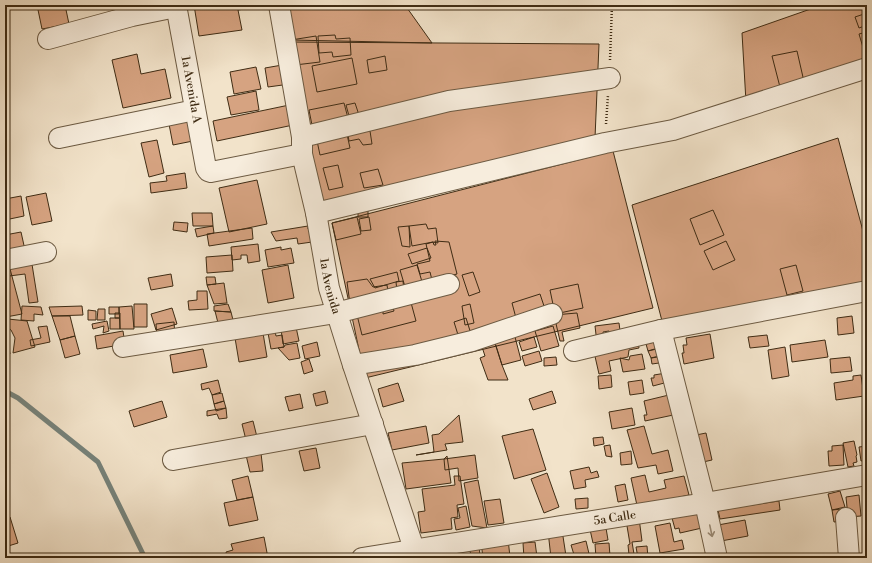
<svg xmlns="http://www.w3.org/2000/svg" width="872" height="563" font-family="'Libre Bodoni',serif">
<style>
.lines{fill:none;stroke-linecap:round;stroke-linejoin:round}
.stream{stroke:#77837b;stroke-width:5}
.building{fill:#d6a381;stroke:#3f2c14}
.street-casing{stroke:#6c5a42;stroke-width:22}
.path{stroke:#3f2c14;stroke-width:2.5;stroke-dasharray:1 2;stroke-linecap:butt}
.street{stroke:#f7eddd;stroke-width:20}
.oneway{stroke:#9b8c78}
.labels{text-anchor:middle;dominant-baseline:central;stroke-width:3;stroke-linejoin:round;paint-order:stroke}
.street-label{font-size:12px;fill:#3f2c14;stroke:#f7eddd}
</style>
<rect width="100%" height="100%" fill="#f2e3ca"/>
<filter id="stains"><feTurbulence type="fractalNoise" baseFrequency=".005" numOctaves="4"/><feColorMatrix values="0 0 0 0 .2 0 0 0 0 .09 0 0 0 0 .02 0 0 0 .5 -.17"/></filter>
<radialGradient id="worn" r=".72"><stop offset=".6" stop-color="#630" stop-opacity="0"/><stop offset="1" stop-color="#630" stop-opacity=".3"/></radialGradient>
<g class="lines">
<!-- stream -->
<path class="stream" d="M5,391L18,398L98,462L145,558"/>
</g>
<!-- building -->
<path class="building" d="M37,5H65L69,24L42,29Z
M194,5H271L238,10L242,30L199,36Z
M285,5H405L432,43L291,40Z
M822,5H867V62L746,102L742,33Z
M867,13V25L859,28L855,17Z
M867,32V61L859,34Z
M335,35L336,39L350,38L351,55L333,57L332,52L319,53L318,36Z
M316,36L320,62L295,65L291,40Z
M286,42L599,44L595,138L323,202Z
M797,51L805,86L781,91L772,56Z
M137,54L141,74L165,69L171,98L123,108L112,60Z
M385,56L387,70L369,73L367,60Z
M352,58L357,84L317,92L312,66Z
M288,64L290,84L268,87L265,68Z
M256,67L261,89L234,94L230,72Z
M256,91L259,110L231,115L227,97Z
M344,103L349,122L313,130L309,110Z
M355,103L361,121L351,123L346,105Z
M294,104L298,124L217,141L213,121Z
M188,120L193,141L173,145L169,124Z
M347,129L370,131L372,144L363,145L359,139L349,141Z
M346,130L350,148L320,155L316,136Z
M838,138L867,246V283L662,321L632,205Z
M157,140L164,173L149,177L141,143Z
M613,151L653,308L365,378L332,223Z
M338,165L343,187L329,190L323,168Z
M378,169L383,185L364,188L360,173Z
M185,173L187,188L151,193L150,183L167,181L166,176Z
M257,180L267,224L229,232L219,188Z
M46,193L52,221L32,225L26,197Z
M21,196L24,216L5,220V199Z
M368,204V217H358V208Z
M713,210L724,235L700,245L690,219Z
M192,213H212L213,226H193Z
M357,217L361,234L336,240L332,223Z
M369,217L371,230L361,231L359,219Z
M174,222L188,223L187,232L173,230Z
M426,224L428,229L436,228L438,243L433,242L412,246L409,226Z
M213,226L214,233L197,237L195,229Z
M308,226V229L317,227L319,241L298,244L297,238L276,241L271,232Z
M409,226L410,247L402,246L398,227Z
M252,228L253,239L209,246L207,234Z
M21,232L25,250L5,254V235Z
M435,241L449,242L457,274L432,280L430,272L420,274L417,264L430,261L426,244L433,242L434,245H436Z
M726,241L735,260L713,270L704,251Z
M258,244L260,261L248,263L247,255H241V259L232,260L231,247Z
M281,247V250L291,248L294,263L268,267L265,250Z
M427,248L431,258L412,264L408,254Z
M232,255L233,271L207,273L206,257Z
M31,258L38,302L29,303L25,274L9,276L7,261Z
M9,265L22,314L6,317L5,266Z
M288,265L294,298L268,303L262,270Z
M417,265L423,285L406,290L400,270Z
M796,265L803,291L787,295L780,269Z
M397,272L399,281L375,288L370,279Z
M473,272L480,292L469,296L462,275Z
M171,274L173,286L151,290L148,278Z
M206,277H215L216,284L207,285Z
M367,279L373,287L387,285L389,298L350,304L347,282Z
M403,281L404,291H397L396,282Z
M224,283L227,303L214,304L207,285Z
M578,284L583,308L555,314L550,290Z
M197,291H207L208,309L189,310L188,301L197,300Z
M540,294L545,309L516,318L512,303Z
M410,299L416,321L362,335L357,315L383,308V314L394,311L392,304Z
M134,304H147V327H134Z
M228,304L231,312L214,311V306Z
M470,304L474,323L465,325L462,306Z
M22,306L41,307L43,315L34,314V321L21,320Z
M82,306L83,315L52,316L49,307Z
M132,306L134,329H120L119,307Z
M109,307H119V314H109Z
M172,308L177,324L156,330L151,314Z
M98,309H105V320H97Z
M88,310L96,311V320H88Z
M215,311L231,312L233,320L218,323Z
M115,313H120V318H115Z
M577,313L580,328L562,332L564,341H560L554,315Z
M52,316H70L75,336L60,340Z
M852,316L854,333L838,335L837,318Z
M110,318H120V329H110Z
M466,318L471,334L459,338L454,322Z
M8,319L27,321L35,347L13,353L15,338L11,330L7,327Z
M107,321L109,331L103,333L104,326L93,329L92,324Z
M174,322L175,337L157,338L156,324Z
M619,323L621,338L610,340L609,331L603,332L604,340L597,343L595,326Z
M5,325L10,354L5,355Z
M47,326L50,342L31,346L30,340L41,338L38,327Z
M553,326L559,346L541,351L535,331Z
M296,327L299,341L283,344L281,329Z
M123,331L125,344L97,349L95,336Z
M275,331L276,336L282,335L284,347L271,349L268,333Z
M263,333L267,357L239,362L235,338Z
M710,334L714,358L684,364L682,353H684L683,345H687L686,338Z
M767,335L769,346L750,348L748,337Z
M75,336L80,354L65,358L60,340Z
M515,337L521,360L502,365L495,343Z
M534,337L537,347L522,351L519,342Z
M825,340L828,357L792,362L790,345Z
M659,341L661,348L648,351L646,344Z
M317,342L320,356L305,359L302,346Z
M638,342L639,348L629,350L628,357L609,361L611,371L599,374L594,352Z
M297,343L300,358L289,360L278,348L284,347L285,345Z
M495,343L502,365L508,380H488L480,358L485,356L482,347Z
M661,347L663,355L651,358L648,351Z
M785,347L789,376L772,379L768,350Z
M203,349L207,367L173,373L170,355Z
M539,351L542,361L525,366L522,356Z
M642,354L645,369L623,372L620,358L629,360L630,356Z
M665,356L666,362L652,364L651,358Z
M556,357L557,365L544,366V358Z
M850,357L852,371L831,373L830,359Z
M309,359L313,371L304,374L301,362Z
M666,373L668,382L653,386L651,378H654V375Z
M611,375L612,387L599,389L598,376Z
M861,375L864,396L836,400L834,383L853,380V376Z
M218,380L221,392L212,395L209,388L202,390L201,384Z
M642,380L644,393L630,395L628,382Z
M398,383L404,401L383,407L378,389Z
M325,391L328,403L316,406L313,394Z
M552,391L556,403L533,410L529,399Z
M222,393L224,401L214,404L212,395Z
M300,394L303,408L289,411L285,397Z
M673,394L678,414L645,421L644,415H647L644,401Z
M162,401L167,417L134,427L129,411Z
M224,401L226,408L216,411L214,404Z
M226,408L227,418L219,419L217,414L207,416V411Z
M632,408L635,425L612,429L609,412Z
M459,415L463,442L445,444L447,450L416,455L434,452L432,435L439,434Z
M253,421L257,437L246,440L242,424Z
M426,426L429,443L392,450L388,433Z
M644,426L652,454L668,450L673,471L658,474L656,465L638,468L627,430Z
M533,429L546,470L514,479L502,436Z
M706,433L712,460L703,462L696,435Z
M603,437L604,444L594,446L593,438Z
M854,441L857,455L856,456L857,462L853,463L854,466L848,467L843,443Z
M610,445L612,457L606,456L604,446Z
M843,445L844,465L829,466L828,451H832V446Z
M867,446V460L861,461L859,447Z
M316,448L320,468L304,471L299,451Z
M631,451L632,464L621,465L620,453Z
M261,453L263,471L250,472L246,455Z
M475,455L478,478L459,481L458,468L445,470L444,459Z
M447,456L451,483L406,489L402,463L444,459Z
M589,467L591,473L597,471L599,477L585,480L586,487L574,489L570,471Z
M547,473L559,507L544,513L531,479Z
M645,475L649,492L666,488L664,480L684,476L689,495L653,503L638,510L631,478Z
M248,476L253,497L237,500L232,480Z
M454,476H460L464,504L457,505L458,517L451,518L452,529L421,533L418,512L425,511L422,489L455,485Z
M478,480L487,528L472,526L464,483Z
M625,484L628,500L618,502L615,486Z
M840,491L845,507L832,510L828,494Z
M859,495L861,516L848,517L846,497Z
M253,497L258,520L229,526L224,503Z
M588,498V508L576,509L575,499Z
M500,499L504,523L488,525L484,501Z
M779,501L780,510L720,519L718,510Z
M466,506L470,527L456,530L454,519L460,518L458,508Z
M842,509L843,521L834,522L832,510Z
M698,513L702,528L680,533L679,528L675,529L672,518Z
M10,517L18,543L5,547V519Z
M639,518L642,541L632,542L634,554L629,555L628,545L630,544L626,520Z
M745,520L748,536L721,541L718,525Z
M605,522L608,540L593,543L589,525Z
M670,523L674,542L682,540L684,549L660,553L655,526Z
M562,530L566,556L551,558L548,531Z
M264,537L268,558H227L226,552L233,550L231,544Z
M508,539L510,557L483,558L481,542Z
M586,541L590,558H575L571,545Z
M479,542L480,558H471L469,543Z
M535,542L537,557L524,558L523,543Z
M609,543L610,556H607V558H596L595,544Z
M647,546L648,558H638L636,547Z
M461,548L462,558H428V552Z"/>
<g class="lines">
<!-- street casing -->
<g class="street-casing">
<g id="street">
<path id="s1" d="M176,5L206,168L208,171L211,172L302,154"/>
<path id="s2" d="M279,5L302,137V154L316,213L329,288L353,365L417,558"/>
<path d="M48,39L132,16L176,7"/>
<path d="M302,137L449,101L610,78"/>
<path d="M59,138L195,110"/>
<path d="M316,213L605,143L673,130L867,68"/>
<path d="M5,260L46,252"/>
<path d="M661,330L705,503L717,558"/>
<path d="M123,347L336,313L449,284"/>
<path d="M574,351L661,330L867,291"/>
<path d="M353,365L415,355L472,341L552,314"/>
<path d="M173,460L373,424"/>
<path d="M846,518L849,558"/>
<path id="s3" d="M362,558L705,503L867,475"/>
</g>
</g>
<!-- path -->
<path class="path" d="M610,60L612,5
M606,124L608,95"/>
<!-- street -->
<use href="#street" class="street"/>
</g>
<!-- one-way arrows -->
<defs><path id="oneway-shaft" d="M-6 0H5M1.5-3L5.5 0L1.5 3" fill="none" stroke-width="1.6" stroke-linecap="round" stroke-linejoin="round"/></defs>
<use class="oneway" href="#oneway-shaft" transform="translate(711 531) rotate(78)"/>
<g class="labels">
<!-- street labels -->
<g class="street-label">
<text stroke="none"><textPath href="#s1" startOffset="86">1a Avenida A</textPath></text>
<text stroke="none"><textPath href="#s2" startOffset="286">1a Avenida</textPath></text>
<text stroke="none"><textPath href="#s3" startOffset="256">5a Calle</textPath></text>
</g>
</g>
<!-- margin -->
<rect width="872" height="563" fill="none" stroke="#f2e3ca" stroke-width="20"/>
<rect x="6" y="6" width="860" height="551" fill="none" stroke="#3f2c14" stroke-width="2"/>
<rect x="10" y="10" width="852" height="543" fill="none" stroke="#3f2c14"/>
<rect width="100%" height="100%" filter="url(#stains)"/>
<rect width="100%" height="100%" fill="url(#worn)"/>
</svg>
